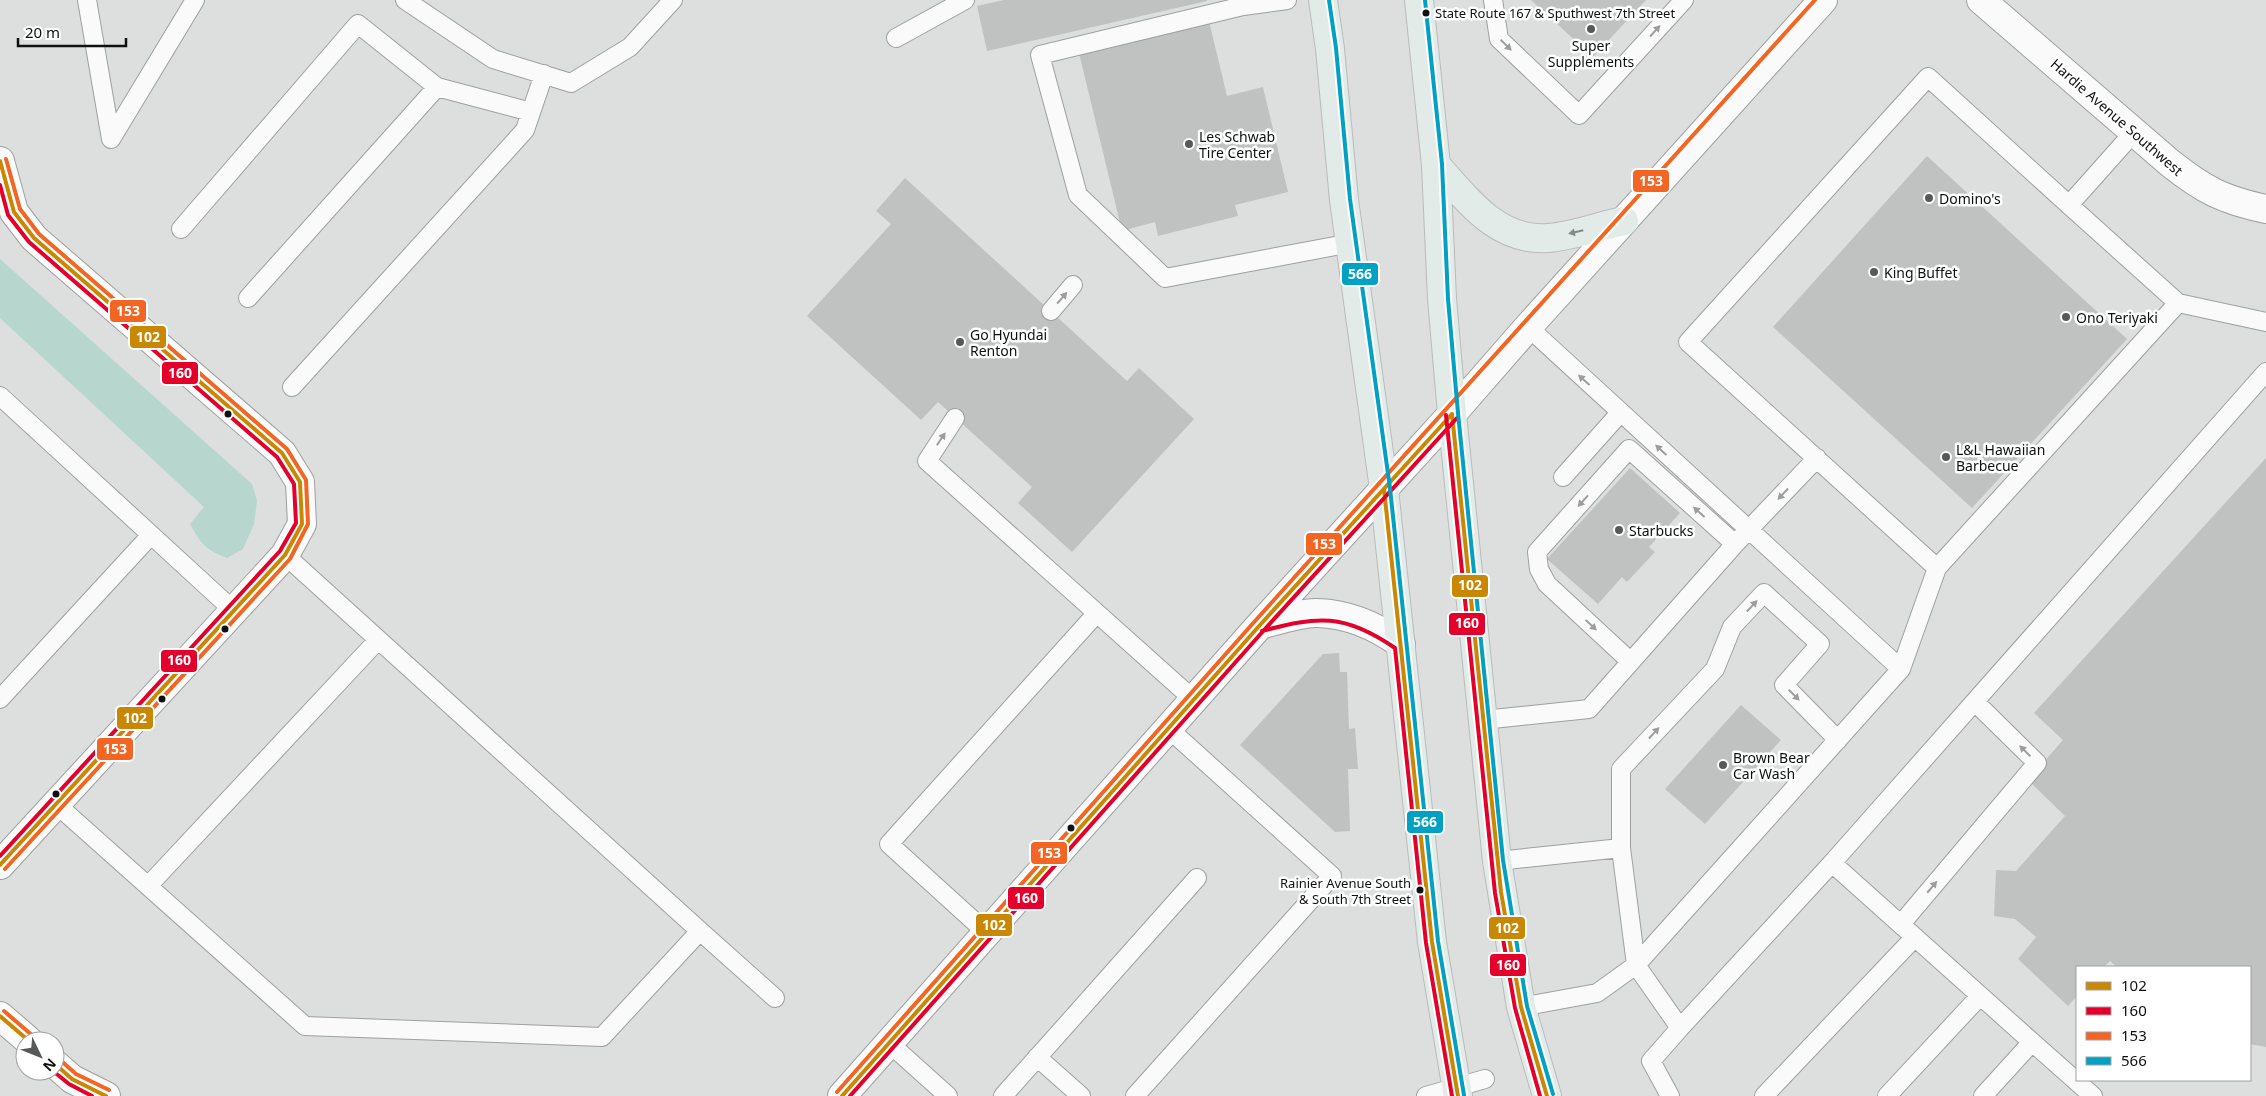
<svg xmlns="http://www.w3.org/2000/svg" width="2266" height="1096" font-family="'Noto Sans',sans-serif">
<style>
.green{fill:#b7d6cd}
.building{fill:#bfc2c1}
.lines{fill:none;stroke-linecap:round;stroke-linejoin:round}
.service-casing{stroke:#9da09f;stroke-width:20}
.minor-casing{stroke:#9da09f;stroke-width:30}
.tertiary-casing{stroke:#9da09f;stroke-width:30}
.primary-casing{stroke:#b9bbba;stroke-width:30}
.service{stroke:#fafafa;stroke-width:18}
.minor{stroke:#fafafa;stroke-width:28}
.tertiary{stroke:#fafafa;stroke-width:28}
.primary{stroke:#e2ebe8;stroke-width:28}
.bus-1-casing{stroke:#fff;stroke-width:8}
.bus-2-casing{stroke:#fff;stroke-width:8}
.bus-3-casing{stroke:#fff;stroke-width:8}
.bus-4-casing{stroke:#fff;stroke-width:8}
.bus-1{stroke:#c98803;stroke-width:4}
.bus-2{stroke:#e4002b;stroke-width:4}
.bus-3{stroke:#f26522;stroke-width:4}
.bus-4{stroke:#01a1c4;stroke-width:4}
.oneway{fill:#9c9d9c}
.oneway2{fill:#838987}
.bus-dot{fill:#0f1110;stroke:#fff;stroke-width:2}
.poi-dot{fill:#575958;stroke:#fff;stroke-width:2}
.labels{text-anchor:middle;dominant-baseline:central;stroke-width:5;stroke-linejoin:round;paint-order:stroke}
.bus-label{font-size:13px;fill:#0f1110;stroke:#fff;text-anchor:start}
.poi-label{font-size:14px;fill:#0f1110;stroke:#fff;text-anchor:start}
.street-label{font-size:14px;fill:#0f1110;stroke:#fff}
.line-badge{stroke:#fff;stroke-width:2}
.badge-label{font-size:14px;text-anchor:middle;font-weight:bold;fill:#fff}
</style>
<rect width="100%" height="100%" fill="#dcdfde"/>
<!-- green -->
<path class="green" d="M0,259L252,484L257,501L254,524L243,549L227,558C206,550 201,544 190,524L204,507L0,318Z"/>
<!-- building -->
<path class="building" d="M1004,0H1207V1L987,51L977,6Z
M1531,0H1646L1593,57Z
M1209,21L1227,96L1263,87L1288,192L1235,205L1238,216L1158,236L1155,222L1122,231L1079,53Z
M1927,156L2127,339L1972,508L1773,327Z
M905,178L1127,381L1139,368L1194,419L1072,552L1018,503L1032,487L938,402L921,420L807,316L891,224L876,211Z
M2266,458V1047L2250,1044V967H2117L2110,961L2104,967H2077V996L2068,1006L2018,959L2036,937L2015,919L1994,916L1996,870L2016,871L2065,816L2028,780L2063,740L2034,713Z
M1630,468L1680,513L1649,547L1655,552L1627,582L1622,577L1598,604L1547,559Z
M1339,653L1340,672H1347L1349,729L1355,728L1358,769H1348L1350,831L1335,832L1240,745L1323,654Z
M1741,705L1781,740L1705,824L1665,789Z"/>
<g class="lines">
<!-- service casing -->
<g class="service-casing">
<path id="service" d="M87,0L111,139L195,0
M405,0L493,59L571,83L630,47L673,0
M1287,0L1243,6L1040,55L1078,195L1165,278L1351,243
M1493,0L1499,39L1579,115L1684,0
M896,38L965,0
M2069,205L2178,303L1937,568L1688,342L1928,77L2069,205L2134,132
M181,229L358,24L437,87L531,112
M248,298L437,87
M2178,303L2266,322
M1051,311L1073,285
M1528,327L1901,669L1636,965
M292,387L525,130L544,74
M0,396L234,611
M955,418L927,461L1194,700
M1563,477L1620,413
M1631,662L1547,584L1539,569L1537,552L1629,449L1735,544
M1901,669L1937,568
M0,699L151,535
M1483,720L1589,709L1735,544L1817,458
M56,804L305,1026L602,1037L700,931L285,555
M1621,848V769L1715,669L1732,627L1764,593L1820,644L1784,685L1838,740
M1497,861L1621,848L1636,965
M1832,863L2266,372
M148,886L378,640
M1901,924L2037,763L1975,702
M700,931L775,998
M987,933L889,844L1096,614
M1521,1007L1597,993L1636,965L1680,1028L1832,863L2032,1042
M889,1043L948,1096
M1037,1057L1081,1096
M1003,1096L1197,878
M1135,1096L1332,876L1169,729
M1426,1096L1485,1079
M1670,1096L1651,1061L1680,1028
M1764,1096L1915,937
M1887,1096L1980,996
M1983,1096L2032,1042L2093,1096"/>
</g>
<!-- minor casing -->
<g class="minor-casing">
<path id="minor" d="M0,161L14,212L34,238L282,453L300,482L302,524L285,555L0,865
M0,1016L29,1041
M55,1064L72,1079L106,1096"/>
</g>
<!-- tertiary casing -->
<g class="tertiary-casing">
<path id="tertiary" d="M1981,0L2170,163C2204,190 2223,200 2266,209
M1260,625C1276,621 1302,612 1318,613C1349,614 1376,626 1401,644
M842,1096L1260,625L1452,414L1528,327L1823,0"/>
</g>
<!-- primary casing -->
<g class="primary-casing">
<path id="primary" d="M1323,0L1330,49L1344,200L1384,489L1432,942L1458,1096
M1419,0L1436,165L1442,299L1452,414L1497,861L1521,1007L1547,1096
M1436,165C1467,199 1497,242 1548,238C1573,236 1599,226 1624,221"/>
</g>
<!-- service -->
<use href="#service" class="service"/>
<!-- minor -->
<use href="#minor" class="minor"/>
<!-- tertiary -->
<use href="#tertiary" class="tertiary"/>
<!-- primary -->
<use href="#primary" class="primary"/>
<!-- bus-1 casing -->
<g class="bus-1-casing">
<path id="bus-1" d="M0,161L14,212L34,238L282,453L300,482L302,524L285,555L0,865
M1452,414L1501,892L1521,1007L1547,1096
M1384,489L1432,942L1458,1096
M0,1016L29,1041
M55,1064L72,1079L106,1096
M842,1096L1260,625L1452,414"/>
</g>
<!-- bus-2 casing -->
<g class="bus-2-casing">
<path id="bus-2" d="M0,185L8,215L29,242L277,457L294,484L296,523L280,551L0,856
M1446,415L1495,893L1515,1008L1540,1096
M1262,631C1318,616 1344,613 1395,648L1426,943L1452,1096
M53,1071L69,1084L92,1096
M850,1096L1265,629L1457,418"/>
</g>
<!-- bus-3 casing -->
<g class="bus-3-casing">
<path id="bus-3" d="M5,869L290,559L308,524L306,480L287,449L39,234L20,209L6,159
M4,1011L33,1036
M59,1059L76,1074L109,1090
M837,1092L1255,621L1815,0"/>
</g>
<!-- bus-4 casing -->
<g class="bus-4-casing">
<path id="bus-4" d="M1329,0L1336,48L1350,199L1390,488L1438,941L1464,1095
M1425,0L1442,164L1448,299L1458,413L1503,860L1527,1006L1553,1094"/>
</g>
<!-- bus-1 -->
<use href="#bus-1" class="bus-1"/>
<!-- bus-2 -->
<use href="#bus-2" class="bus-2"/>
<!-- bus-3 -->
<use href="#bus-3" class="bus-3"/>
<!-- bus-4 -->
<use href="#bus-4" class="bus-4"/>
</g>
<!-- one-way arrows -->
<defs><path id="oneway-solid" d="M-6-.8H1V-3.2L6.5 0L1 3.2V.8H-6Z" transform="scale(1.25)"/></defs>
<g class="oneway">
<use href="#oneway-solid" transform="translate(1655 31) rotate(-48)"/>
<use href="#oneway-solid" transform="translate(1506 45) rotate(44)"/>
<use href="#oneway-solid" transform="translate(1062 298) rotate(-49)"/>
<use href="#oneway-solid" transform="translate(1584 380) rotate(-138)"/>
<use href="#oneway-solid" transform="translate(941 439) rotate(-56)"/>
<use href="#oneway-solid" transform="translate(1661 450) rotate(-137)"/>
<use href="#oneway-solid" transform="translate(1783 494) rotate(133)"/>
<use href="#oneway-solid" transform="translate(1583 501) rotate(132)"/>
<use href="#oneway-solid" transform="translate(1699 512) rotate(-138)"/>
<use href="#oneway-solid" transform="translate(1752 606) rotate(-47)"/>
<use href="#oneway-solid" transform="translate(1591 625) rotate(43)"/>
<use href="#oneway-solid" transform="translate(1794 695) rotate(45)"/>
<use href="#oneway-solid" transform="translate(1654 733) rotate(-47)"/>
<use href="#oneway-solid" transform="translate(2025 751) rotate(-136)"/>
<use href="#oneway-solid" transform="translate(1932 887) rotate(-50)"/>
</g>
<use class="oneway2" href="#oneway-solid" transform="translate(1576 232) rotate(167)"/>
<!-- markers -->
<g class="bus-dot">
<circle cx="1426" cy="13" r="4.5"/>
<circle cx="228" cy="414" r="4.5"/>
<circle cx="225" cy="629" r="4.5"/>
<circle cx="162" cy="699" r="4.5"/>
<circle cx="56" cy="794" r="4.5"/>
<circle cx="1071" cy="828" r="4.5"/>
<circle cx="1420" cy="890" r="4.5"/>
</g>
<g class="poi-dot">
<circle cx="1591" cy="29" r="5"/>
<circle cx="1189" cy="144" r="5"/>
<circle cx="1929" cy="198" r="5"/>
<circle cx="1874" cy="272" r="5"/>
<circle cx="2066" cy="317" r="5"/>
<circle cx="960" cy="342" r="5"/>
<circle cx="1946" cy="457" r="5"/>
<circle cx="1619" cy="530" r="5"/>
<circle cx="1723" cy="765" r="5"/>
</g>
<g class="labels">
<!-- bus labels -->
<g class="bus-label">
<text x="1435" y="13">State Route 167 &amp; Sputhwest 7th Street</text>
<text x="1411" y="883" text-anchor="end">Rainier Avenue South<tspan x="1411" dy="16">&amp; South 7th Street</tspan></text>
</g>
<!-- poi labels -->
<g class="poi-label">
<text x="1591" y="45" text-anchor="middle">Super<tspan x="1591" dy="16">Supplements</tspan></text>
<text x="1199" y="136">Les Schwab<tspan x="1199" dy="16">Tire Center</tspan></text>
<text x="1939" y="198">Domino's</text>
<text x="1884" y="272">King Buffet</text>
<text x="2076" y="317">Ono Teriyaki</text>
<text x="970" y="334">Go Hyundai<tspan x="970" dy="16">Renton</tspan></text>
<text x="1956" y="449">L&amp;L Hawaiian<tspan x="1956" dy="16">Barbecue</tspan></text>
<text x="1629" y="530">Starbucks</text>
<text x="1733" y="757">Brown Bear<tspan x="1733" dy="16">Car Wash</tspan></text>
</g>
<!-- street labels -->
<g class="street-label">
<text transform="translate(2117 117) rotate(41)">Hardie Avenue Southwest</text>
</g>
</g>
<g class="line-badge">
<rect x="1632" y="169" width="38" height="24" rx="5" fill="#f26522"/>
<rect x="1341" y="262" width="38" height="24" rx="5" fill="#01a1c4"/>
<rect x="109" y="299" width="38" height="24" rx="5" fill="#f26522"/>
<rect x="129" y="325" width="38" height="24" rx="5" fill="#c98803"/>
<rect x="161" y="361" width="38" height="24" rx="5" fill="#e4002b"/>
<rect x="1305" y="532" width="38" height="24" rx="5" fill="#f26522"/>
<rect x="1451" y="574" width="38" height="24" rx="5" fill="#c98803"/>
<rect x="1448" y="612" width="38" height="24" rx="5" fill="#e4002b"/>
<rect x="160" y="649" width="38" height="24" rx="5" fill="#e4002b"/>
<rect x="116" y="706" width="38" height="24" rx="5" fill="#c98803"/>
<rect x="96" y="737" width="38" height="24" rx="5" fill="#f26522"/>
<rect x="1406" y="810" width="38" height="24" rx="5" fill="#01a1c4"/>
<rect x="1030" y="841" width="38" height="24" rx="5" fill="#f26522"/>
<rect x="1007" y="886" width="38" height="24" rx="5" fill="#e4002b"/>
<rect x="975" y="913" width="38" height="24" rx="5" fill="#c98803"/>
<rect x="1488" y="916" width="38" height="24" rx="5" fill="#c98803"/>
<rect x="1489" y="953" width="38" height="24" rx="5" fill="#e4002b"/>
</g>
<g class="badge-label">
<text x="1651" y="186">153</text>
<text x="1360" y="279">566</text>
<text x="128" y="316">153</text>
<text x="148" y="342">102</text>
<text x="180" y="378">160</text>
<text x="1324" y="549">153</text>
<text x="1470" y="590">102</text>
<text x="1467" y="628">160</text>
<text x="179" y="665">160</text>
<text x="135" y="723">102</text>
<text x="115" y="754">153</text>
<text x="1425" y="827">566</text>
<text x="1049" y="858">153</text>
<text x="1026" y="903">160</text>
<text x="994" y="930">102</text>
<text x="1507" y="933">102</text>
<text x="1508" y="970">160</text>
</g>
<!-- legend -->
<rect x="2076" y="966" width="175" height="115" fill="#ffffff" stroke="#9fa09f"/>
<rect x="2086" y="982" width="25" height="8" fill="#c98803" stroke="#9fa09f"/>
<text x="2121" y="991" font-size="15" fill="#0f1110">102</text>
<rect x="2086" y="1007" width="25" height="8" fill="#e4002b" stroke="#9fa09f"/>
<text x="2121" y="1016" font-size="15" fill="#0f1110">160</text>
<rect x="2086" y="1032" width="25" height="8" fill="#f26522" stroke="#9fa09f"/>
<text x="2121" y="1041" font-size="15" fill="#0f1110">153</text>
<rect x="2086" y="1057" width="25" height="8" fill="#01a1c4" stroke="#9fa09f"/>
<text x="2121" y="1066" font-size="15" fill="#0f1110">566</text>
<!-- north arrow -->
<g transform="translate(40 1056) rotate(133)"><circle r="24" fill="#ffffff" stroke="#9fa09f"/>
<path d="M0-4L9 19L0 12L-9 19Z" fill="#575958"/>
<text y="-8" font-size="14" font-weight="bold" text-anchor="middle" fill="#0f1110">N</text>
</g>
<!-- scale -->
<path d="M18 38v8h108v-8" fill="none" stroke="#0f1110" stroke-width="2.5"/>
<text x="25" y="38" font-size="15" fill="#0f1110" stroke="#ffffff" stroke-width="4" paint-order="stroke">20 m</text>
</svg>
